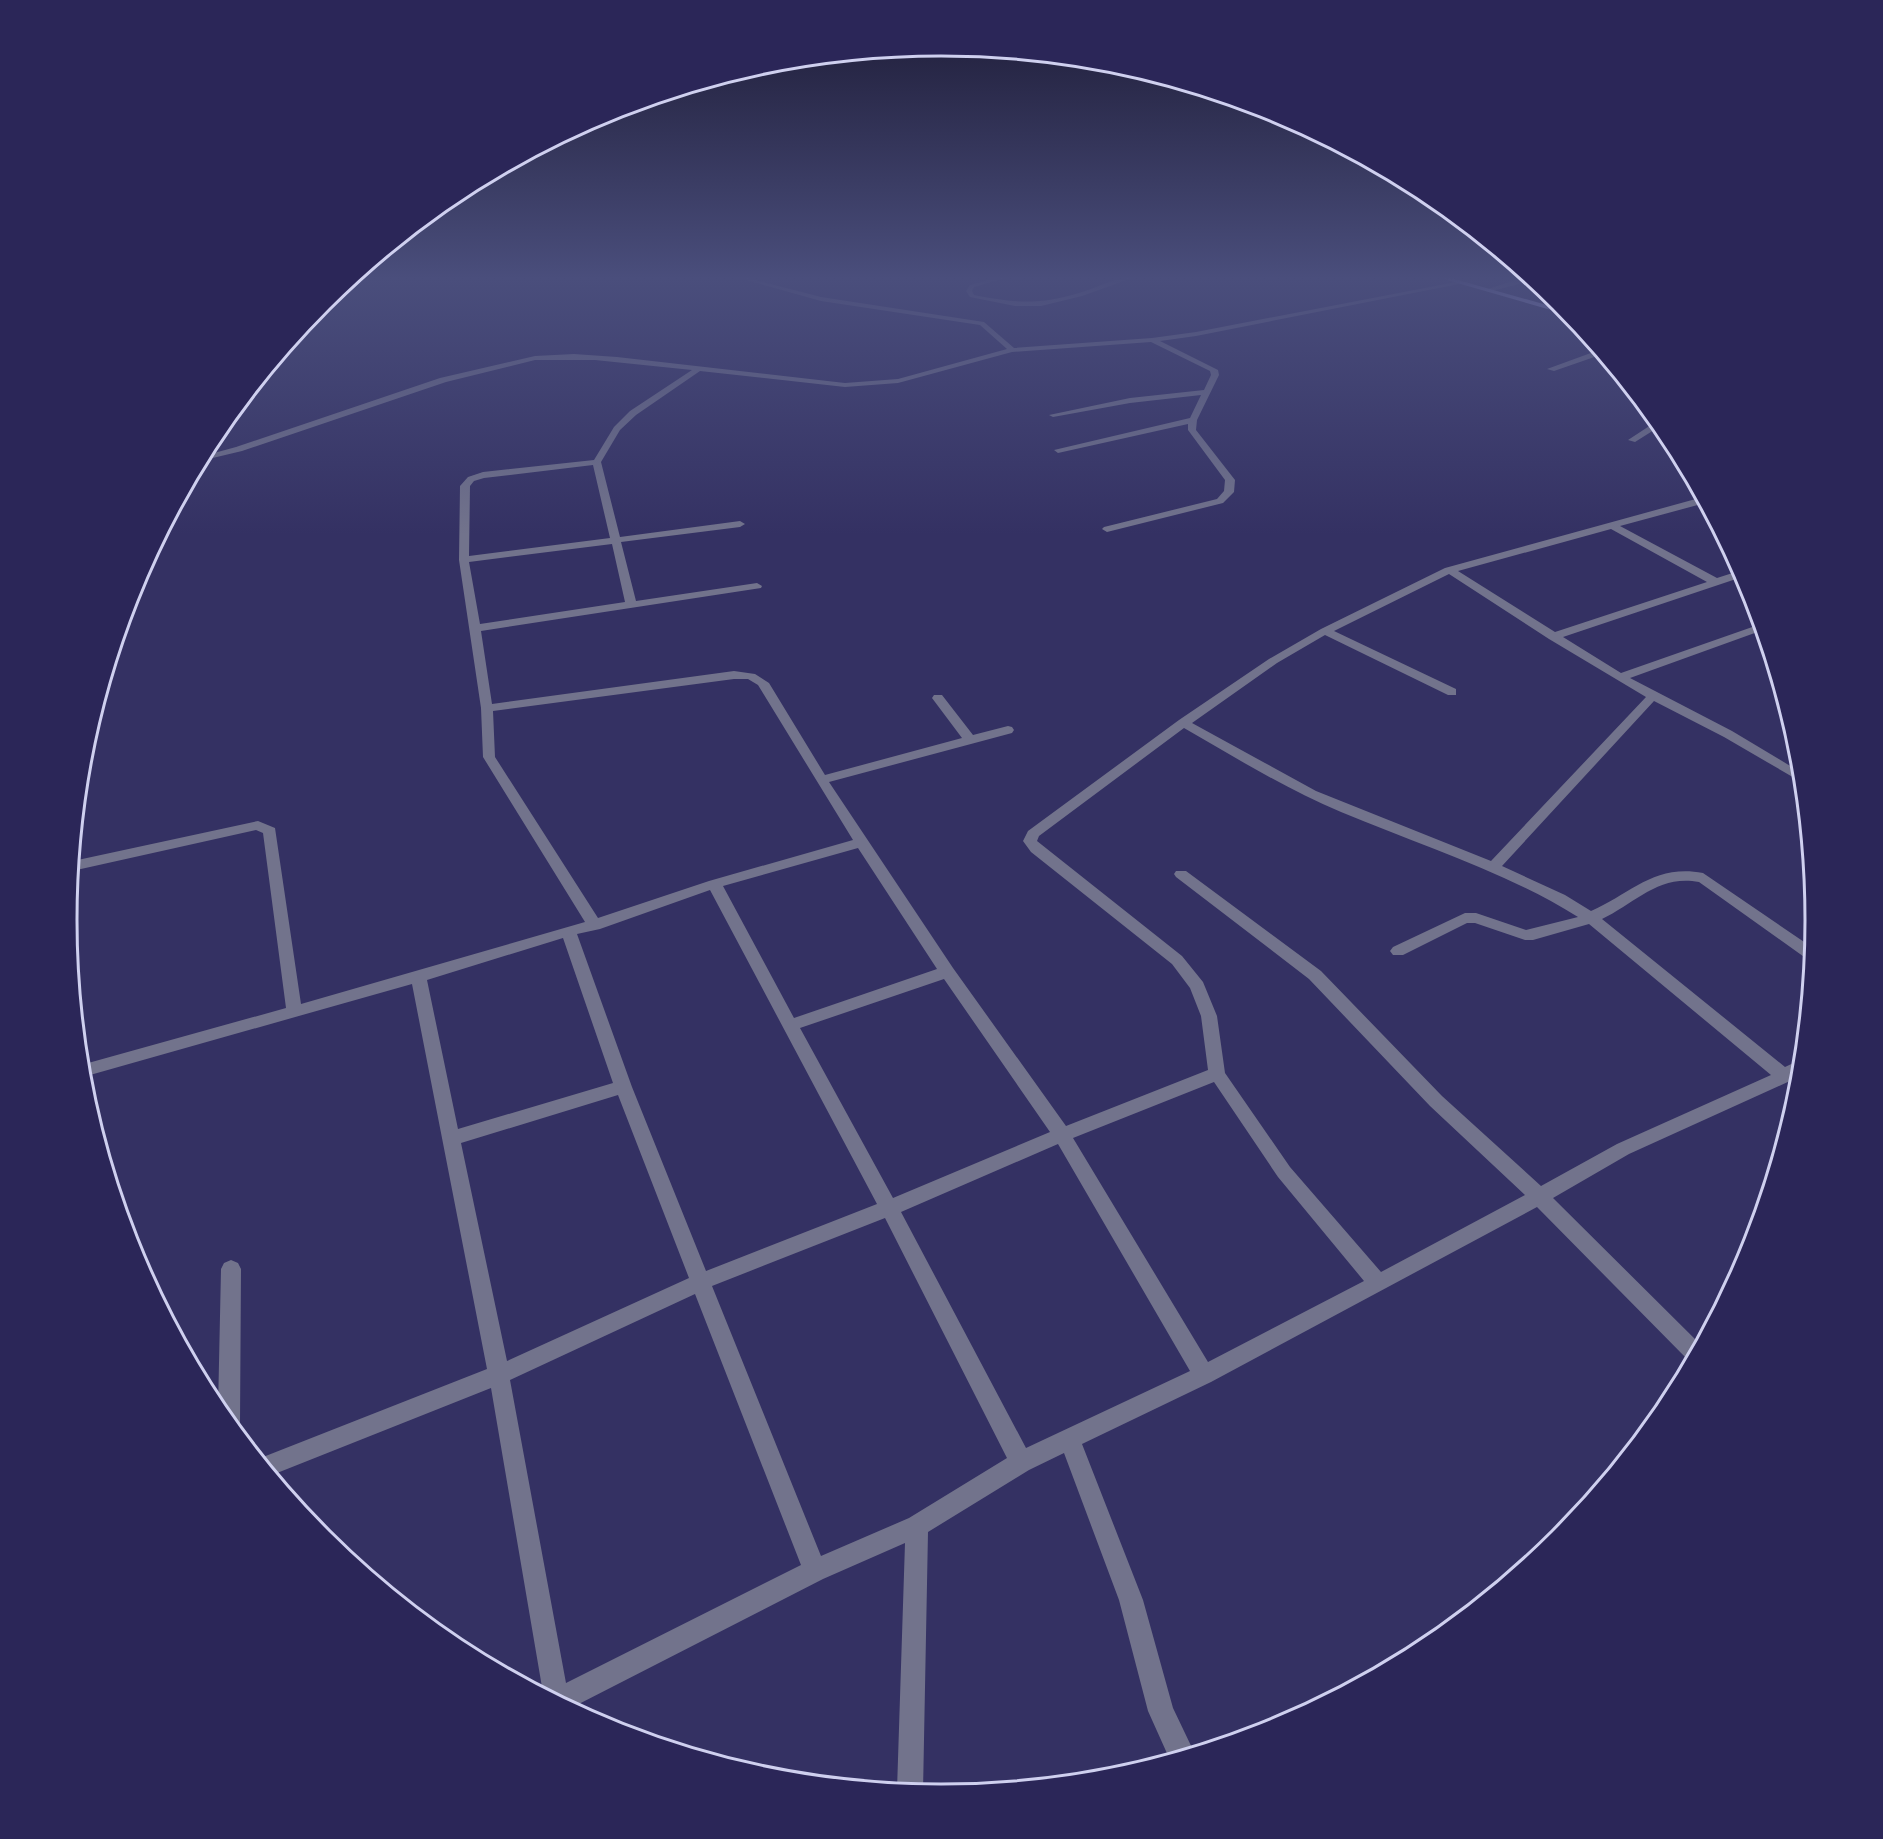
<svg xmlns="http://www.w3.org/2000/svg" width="1883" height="1839" font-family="'Space Grotesk',sans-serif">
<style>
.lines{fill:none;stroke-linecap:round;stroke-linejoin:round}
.minor{fill:#72738c;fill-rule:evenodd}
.highway{fill:#c0c1fe;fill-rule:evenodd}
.rim{fill:none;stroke:#cfd0ef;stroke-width:3}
</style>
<rect width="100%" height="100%" fill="#343163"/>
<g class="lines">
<path class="minor" d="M739,278H748L821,297L984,322L1014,348L1152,338L1196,332L1461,281L1464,283L1196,336L1160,341L1218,370L1219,375L1197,420L1196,430L1235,480L1234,492L1223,503L1107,532L1102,529L1104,527L1217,499L1224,491L1225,480L1188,430V424L1058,453L1054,450L1190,418L1201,395L1130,403L1053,417L1049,415L1130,398L1204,390L1211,375L1210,371L1151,342L1012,352L898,383L845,387L700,371L636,415L620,430L601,462L620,537L740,521L745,524L740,527L621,542L636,601L757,583L762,586L761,588L481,631L492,704L734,671L755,674L769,683L825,775L962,738L932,698L934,695H942L973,735L1008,726L1012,727L1014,730L1012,733L829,782L953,968L1066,1126L1208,1070L1201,1016L1190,988L1172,964L1031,852L1023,841L1028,831L1179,720L1269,659L1321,629L1445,568L1703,497L1705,503L1620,526L1717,578L1742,570L1745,576L1563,637L1621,673L1758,625L1761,624L1763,630L1630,678L1732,731L1802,773L1803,783L1724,737L1654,701L1502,866L1565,895L1591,911C1632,893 1654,864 1703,873L1813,948L1812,960L1807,959L1699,882C1659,874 1635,903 1602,919L1785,1067L1802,1059L1801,1074L1790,1081L1629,1154L1553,1198L1701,1345L1692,1362L1689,1361L1537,1207L1211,1382L1082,1444L1143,1600L1173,1708L1194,1752L1170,1760L1148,1711L1119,1600L1064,1453L1029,1470L928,1532L923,1792L897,1790L905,1543L823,1579L571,1708L543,1693L491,1388L272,1475L258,1459L487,1369L412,984L83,1077L81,1065L286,1008L263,833L256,830L72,871L73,861L258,821L275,828L301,1004L585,922L483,757L481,708L459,560L460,486L468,477L483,472L594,460L614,427L630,411L692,370L595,360H535L446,382L242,451L200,461L203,456L236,447L440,378L535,356L574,354L617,357L845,383L898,379L1007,349L980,325L821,301ZM593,465L610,538L469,556L470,486L474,481L484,478ZM1611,529L1707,582L1555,632L1458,571ZM612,544L625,602L480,624L469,562ZM1449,574L1549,639L1646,697L1491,861L1316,791L1192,723L1277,663L1325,635L1448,695H1456V689L1334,631ZM734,679H748L758,685L853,840L709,881L598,918L495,757L493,711ZM1184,728C1236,758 1286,789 1341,812C1422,846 1504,871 1578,917L1526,930L1476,913H1465L1393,947L1390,951L1393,955H1403L1467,923H1475L1525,940H1533L1589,924L1771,1075L1617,1144L1541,1186L1442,1096L1321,971L1186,871H1176L1174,874L1176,877L1309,979L1430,1106L1525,1195L1381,1272L1290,1167L1225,1073L1217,1016L1203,982L1182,956L1037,841L1039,836ZM858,848L937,969L794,1018L723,886ZM710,890L877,1204L706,1271L632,1087L577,934L600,929ZM563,938L613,1083L458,1129L427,980ZM944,979L1050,1132L893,1198L800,1028ZM1214,1082L1278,1177L1364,1281L1208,1362L1073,1138ZM618,1095L689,1278L507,1361L461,1143ZM1058,1144L1190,1371L1026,1448L901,1212ZM885,1218L1007,1458L909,1518L821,1556L712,1286ZM695,1294L801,1565L566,1683L510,1380Z
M996,278H1005L974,287L972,291L974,295C1014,303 1040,305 1079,293C1096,288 1115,277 1132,278L1082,296L1041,306H1015L970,297L966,291L970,285Z
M1521,278H1528L1519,284L1488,292L1485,290Z
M1599,350L1603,354L1554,371L1547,369Z
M1657,421L1662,425L1635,442L1628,440Z
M231,1260L238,1263L241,1269L240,1423L236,1431L218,1410L221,1269L224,1263Z"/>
<path class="highway" d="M1440,278H1451L1568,311L1572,316Z"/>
</g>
<linearGradient id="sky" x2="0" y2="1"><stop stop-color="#1d1b36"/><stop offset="0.52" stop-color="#4a4e7c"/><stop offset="1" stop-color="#4a4e7c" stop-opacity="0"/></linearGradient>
<rect width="1883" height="535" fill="url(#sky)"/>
<path d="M0 0H1883V1839H0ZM77 920a864 864 0 1 1 1728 0a864 864 0 1 1-1728 0Z" fill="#2b2658" fill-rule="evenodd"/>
<path class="rim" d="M77 920a864 864 0 1 1 1728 0a864 864 0 1 1-1728 0Z"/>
</svg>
